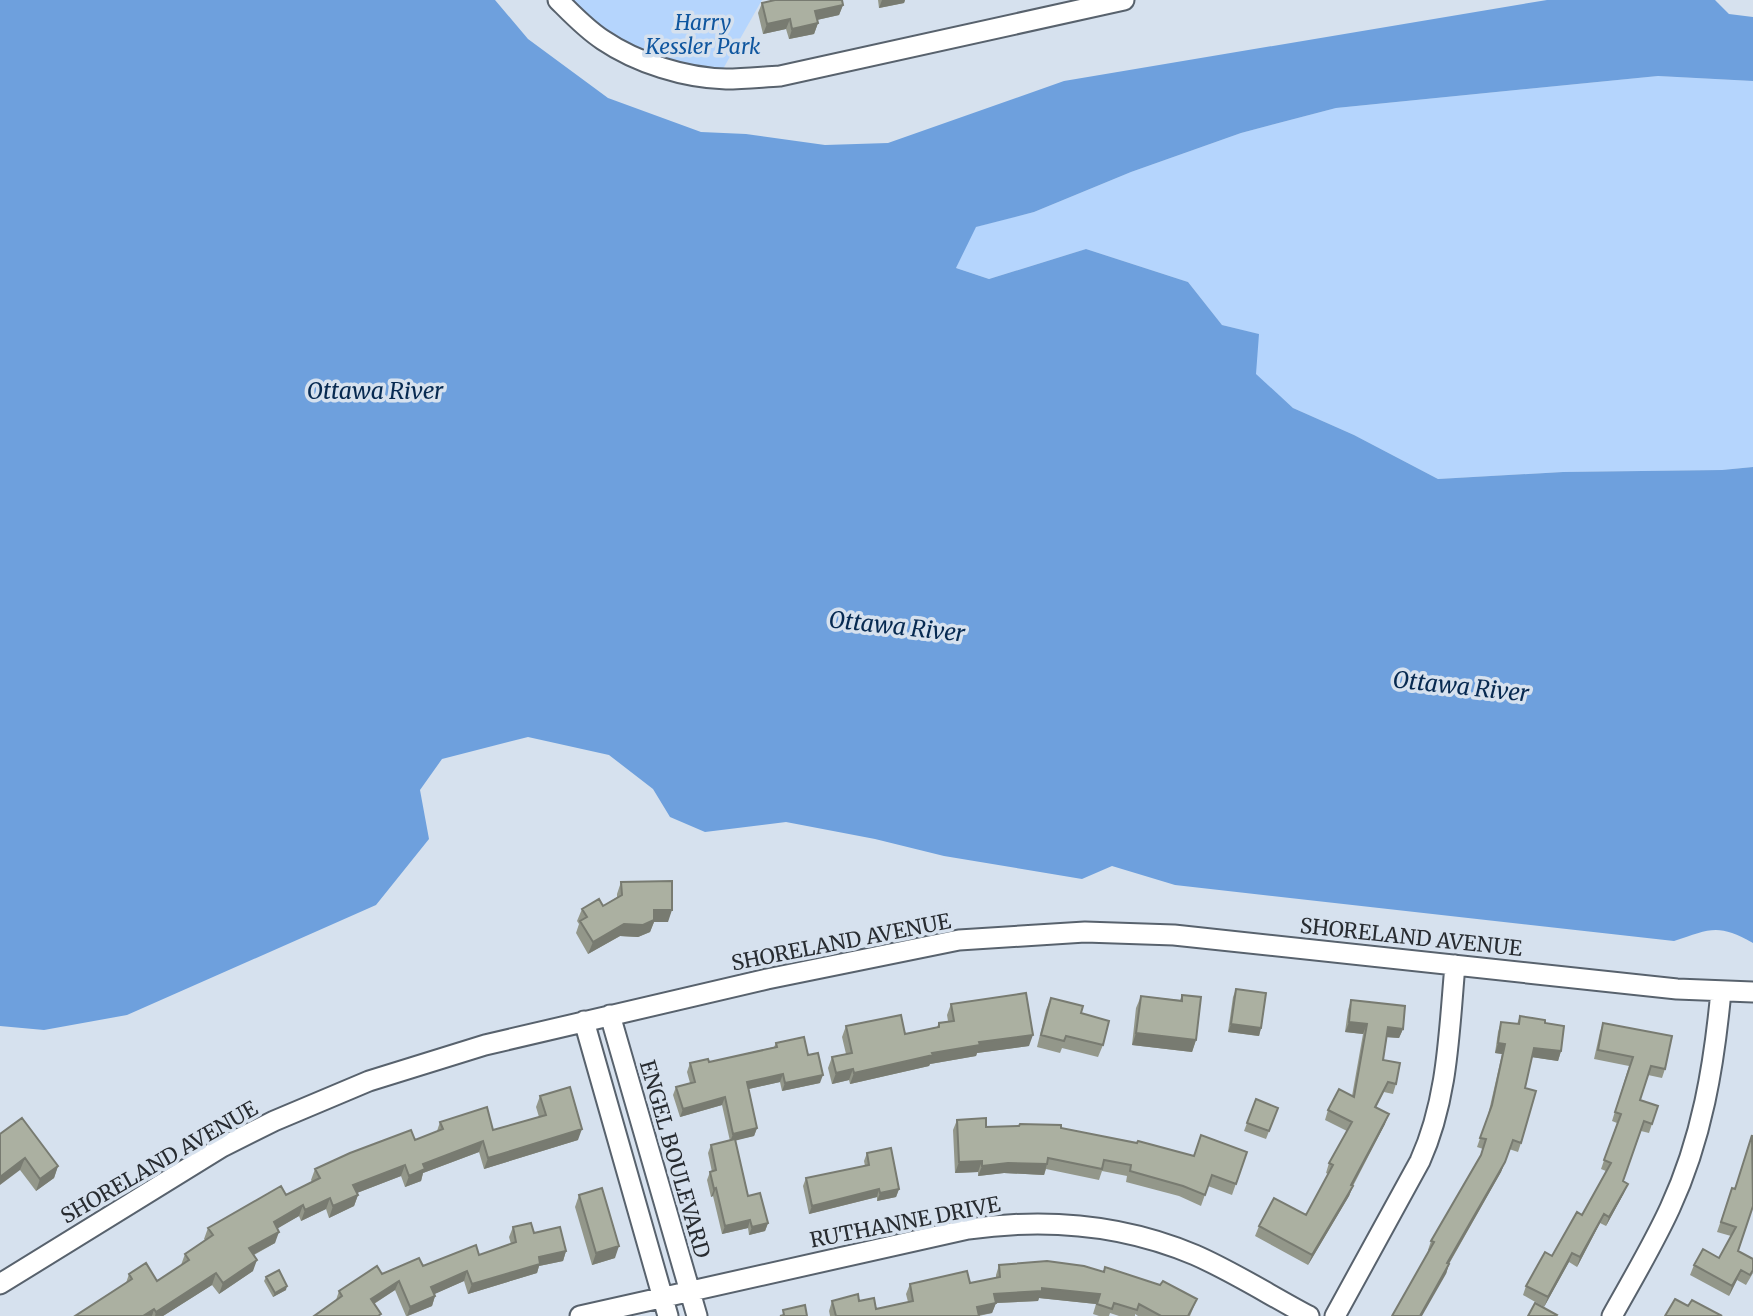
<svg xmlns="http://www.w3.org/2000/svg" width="1753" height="1316" font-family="Merriweather,serif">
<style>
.green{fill:#b5d5fd}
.water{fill:#6ea0dd}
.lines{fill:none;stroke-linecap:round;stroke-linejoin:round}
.minor-casing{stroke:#58626d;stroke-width:23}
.minor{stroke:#fff;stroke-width:19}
.wall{fill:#93978a}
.shaded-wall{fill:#787b71}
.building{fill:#abb0a1;stroke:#787b71;stroke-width:2}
.labels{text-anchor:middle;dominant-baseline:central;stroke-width:7;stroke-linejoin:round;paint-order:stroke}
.park-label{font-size:21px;font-style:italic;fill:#0f569f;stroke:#d6e1ee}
.street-label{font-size:21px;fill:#282c31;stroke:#d6e1ee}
.water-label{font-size:23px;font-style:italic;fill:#072a51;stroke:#d6e1ee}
</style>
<rect width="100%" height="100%" fill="#d6e1ee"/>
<path class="green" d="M571,0H762L723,69C665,67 612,40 571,0Z
M1658,76L1753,81V467L1722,470L1563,472L1438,479L1354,435L1293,408L1255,374L1258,334L1222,325L1188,282L1086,249L989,279L956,268L975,227L1034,212L1131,172L1241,133L1336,108Z"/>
<path class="water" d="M0,0H495L528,39L608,98L701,132L746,134L825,145L888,143L1064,81L1547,0H1715L1729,14L1753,17V81L1658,76L1336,108L1241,133L1131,172L1034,212L976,227L956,268L989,279L1086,249L1188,282L1222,325L1259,334L1256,374L1293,408L1354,435L1438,479L1563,472L1722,470L1753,467V943C1718,923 1710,929 1674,941L1175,885L1112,866L1082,879L944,856L875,839L786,822L705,832L670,817L653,789L609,755L528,737L442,759L420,790L429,839L376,905L127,1015L44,1030L0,1026Z"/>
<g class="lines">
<defs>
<path id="minor" d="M558,0C572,14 586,29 603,40C637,63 685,78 726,79C744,79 762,77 780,76L1124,0
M610,1015L697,1316
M584,1021L668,1316
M0,1284L222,1147L274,1121L369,1081L485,1045L767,979L959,940L1085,932L1174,935L1677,989L1753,992
M580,1316L968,1229C1046,1218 1122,1224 1195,1255C1234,1272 1271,1296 1309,1316
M1335,1316L1420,1161C1448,1099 1449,1032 1455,965
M1612,1316C1632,1280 1653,1245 1670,1208C1702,1139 1714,1066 1721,991"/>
</defs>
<use href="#minor" class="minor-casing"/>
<use href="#minor" class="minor"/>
</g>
<path class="wall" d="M878,0H905L904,3L879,8Z
M762,3L843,5L839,15L817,20L818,23L814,34L789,39L786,29L763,34L758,13Z
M621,882L668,922H654L650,932L638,937L620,936L588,954L576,933L579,924L577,921L582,909L603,906L617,897V894Z
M1236,989L1261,1028L1259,1036L1228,1032L1233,997Z
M1182,995L1196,1040L1192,1052L1132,1045L1136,1008L1141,996L1180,1000Z
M1051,998L1081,1013L1103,1045L1098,1057L1062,1048L1060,1053L1037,1047L1046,1010Z
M1351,1000L1403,1029L1399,1038L1387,1037L1383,1060L1396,1084L1393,1094L1384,1092L1376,1108L1385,1124L1353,1186L1349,1196L1308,1265L1255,1236L1259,1226L1306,1215L1328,1174L1326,1173L1329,1163L1347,1131L1325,1120L1328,1110L1352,1096L1363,1034L1345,1032L1348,1010Z
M951,1004L1029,1046L977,1053L976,1056L930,1064L929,1066L850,1084L849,1080L832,1084L828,1068L832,1057L846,1054L842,1037L846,1026L905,1034L937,1027L939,1023L948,1021L947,1015Z
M1520,1016L1545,1023L1561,1051L1558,1061L1532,1057L1525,1088L1521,1143L1518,1152L1509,1149L1501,1172L1449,1264L1446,1274L1428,1250L1431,1241L1480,1156L1483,1149L1477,1147L1488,1115L1502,1054L1495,1053L1498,1032L1501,1022L1517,1024Z
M1603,1023L1665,1069L1662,1078L1648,1075L1640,1100L1652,1124L1649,1133L1641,1131L1623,1181L1624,1193L1606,1226L1600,1223L1577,1267L1569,1262L1544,1307L1523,1295L1526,1286L1552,1256L1582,1215L1606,1171L1601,1169L1617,1123L1612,1121L1629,1066L1594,1059L1600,1032Z
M776,1043L808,1055L820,1083L782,1091L780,1082L749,1089L757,1128L754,1136L735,1140L748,1196L768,1223L765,1231L749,1235L748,1228L722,1234L713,1196L711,1197L707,1180L710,1172H712L708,1153L711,1145L730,1141L722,1105L680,1117L673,1095L676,1087L690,1083L687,1072L690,1063L709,1062L774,1047Z
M540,1096L578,1140L484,1169L479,1152L423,1173L421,1181L405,1187L401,1176L357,1193L358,1195L354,1206L329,1218L326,1209L301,1221L299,1216L277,1228L275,1243L254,1255L253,1271L219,1294L212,1285L163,1316H75L126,1283L129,1274L157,1281L181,1265L185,1254L205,1240L204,1239L208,1228L286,1195L312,1182L311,1180L315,1169L415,1140L437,1131L440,1122L493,1130L539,1117L536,1107Z
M1256,1099L1278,1108L1266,1139L1244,1131Z
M957,1120L986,1127L1019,1126L1020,1124L1061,1128L1194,1156L1247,1152L1232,1195L1208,1186L1201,1206L1179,1196L1126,1182L1127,1176L1102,1171L1099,1180L1046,1169L1044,1175L1004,1173L978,1176V1172L955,1173L953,1130Z
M0,1134L58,1166L54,1178L36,1191L20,1170Z
M867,1153L899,1189L896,1197L877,1201V1197L809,1214L803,1186L806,1178L865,1166L864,1161Z
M1732,1188L1738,1251L1753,1273L1746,1285L1737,1280L1729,1296L1690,1275L1694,1265L1719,1258L1731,1236L1717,1232Z
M579,1195L615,1258L592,1265L575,1207Z
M513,1227L534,1233L566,1251L563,1261L539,1266L537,1273L468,1294L464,1281L434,1294L435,1296L432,1306L408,1316H406L395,1290L374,1304L336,1300L339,1291L382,1274L479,1255L511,1244L509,1237Z
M999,1265L1197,1299L1190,1316H1138L1135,1314V1316H1119L1110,1313L1109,1316H1099L1093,1314L1096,1304L1039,1298L1038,1301L996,1303L992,1313L979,1316H830L829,1311L832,1301H859L876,1309L908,1302L906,1294L910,1284L970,1283L996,1278V1275Z
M266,1277L286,1290L273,1297L264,1281Z"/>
<path class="shaded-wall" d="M882,0H905L904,3L879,8Z
M843,5L839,15L812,21L815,11Z
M790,19L786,29L763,34L767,24Z
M818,23L814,34L789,39L792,29Z
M654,910H672L668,922H654L650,932L638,937L620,936L588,954L593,942L624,924Z
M1349,1022L1367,1024L1363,1034L1345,1032Z
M1231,1024L1261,1028L1259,1036L1228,1032Z
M1388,1027L1403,1029L1399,1038L1385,1037Z
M1136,1033L1196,1040L1192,1052L1132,1045Z
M1033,1035L1029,1046L977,1053L976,1056L930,1064L929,1066L850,1084L854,1073L932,1053L979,1042Z
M1498,1043L1505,1044L1502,1054L1495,1053Z
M1534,1048L1561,1051L1558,1061L1531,1057Z
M853,1069L849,1080L832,1084L836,1073Z
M783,1074L780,1082L744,1090L747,1082Z
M823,1075L820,1083L782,1091L785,1083Z
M725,1097L722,1105L680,1117L683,1109Z
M1389,1114L1385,1124L1349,1192L1353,1186L1349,1196L1308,1265L1312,1255L1351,1185Z
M757,1128L754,1136L730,1142L733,1134Z
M582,1129L578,1140L484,1169L488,1158Z
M483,1141L479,1152L423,1173L421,1181L405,1187L409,1176L423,1164Z
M25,1158L20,1170L0,1185V1177Z
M982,1161L978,1172L955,1173L959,1162Z
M1505,1162L1501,1172L1444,1272L1447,1263Z
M1008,1163L1047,1164L1044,1175L1004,1173L978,1176L982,1166Z
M405,1165L401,1176L349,1196L353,1185Z
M58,1166L54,1178L36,1191L40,1179Z
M1628,1184L1624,1193L1606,1226L1609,1217Z
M716,1188L713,1196L711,1197L714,1189Z
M879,1189L877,1197L809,1214L812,1206Z
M899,1189L896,1197L877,1201L880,1193Z
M358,1195L354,1206L329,1218L333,1206Z
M330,1198L326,1209L301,1221L305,1210Z
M303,1205L299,1216L270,1233L274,1222Z
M1604,1214L1600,1223L1577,1267L1580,1257Z
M750,1220L748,1228L722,1234L725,1226Z
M768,1223L765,1231L749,1235L752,1227Z
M279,1232L275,1243L245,1259L249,1248Z
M619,1246L615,1258L592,1265L596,1253Z
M566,1251L563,1261L539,1266L537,1273L468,1294L472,1284L539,1257Z
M1572,1253L1569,1262L1544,1307L1548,1297Z
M257,1260L253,1271L219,1294L223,1283Z
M1449,1264L1446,1274L1422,1316H1420Z
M1741,1270L1737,1280L1729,1296L1732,1286Z
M467,1271L464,1281L428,1297L431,1287Z
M216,1273L212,1285L163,1316H155L156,1312Z
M399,1281L395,1290L367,1308L371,1299Z
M287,1286L286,1290L273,1297L275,1293Z
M1042,1288L1100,1294L1096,1304L1039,1298L1038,1301L996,1303L992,1313L974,1316L977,1307L994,1294Z
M435,1296L432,1306L407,1316L410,1307Z
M154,1309L152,1316H143Z"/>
<path class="building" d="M775,0H842L843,5L815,11L818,23L792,29L790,19L767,24L762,3Z
M672,881V910H654V920L643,925L624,924L593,942L580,921L587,917L582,909L599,899L603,906L622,895L621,882Z
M1236,989L1266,993L1261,1028L1231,1024Z
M1026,993L1033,1035L979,1042L980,1045L932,1053L933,1055L854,1073L853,1069L836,1073L832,1057L852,1053L846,1026L901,1015L905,1034L939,1027V1023L954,1021L951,1004Z
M1182,995L1201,997L1196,1040L1136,1033L1141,996L1182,1001Z
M1051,998L1083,1006L1081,1013L1109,1021L1103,1045L1066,1036L1064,1041L1041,1035Z
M1351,1000L1405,1006L1403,1029L1388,1027L1383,1060L1400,1063L1396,1084L1388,1082L1375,1107L1389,1114L1351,1185L1353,1186L1312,1255L1259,1226L1274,1198L1306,1215L1333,1165L1329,1163L1352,1122L1328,1110L1339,1089L1354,1097L1367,1024L1349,1022Z
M1520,1016L1545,1020V1023L1564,1026L1561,1051L1534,1048L1525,1088L1536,1091L1521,1143L1513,1140L1505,1162L1447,1263L1449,1264L1420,1316H1392L1434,1242L1431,1241L1481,1155L1486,1139L1480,1138L1492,1105L1505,1044L1498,1043L1501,1022L1519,1024Z
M1603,1023L1672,1036L1665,1069L1651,1066L1640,1100L1658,1106L1652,1124L1644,1121L1623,1181L1628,1184L1609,1217L1604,1214L1580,1257L1572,1253L1548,1297L1526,1286L1545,1252L1552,1256L1577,1212L1582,1215L1611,1163L1604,1160L1621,1114L1615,1112L1633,1057L1598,1050Z
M804,1037L808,1055L818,1053L823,1075L785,1083L783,1074L747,1082L757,1128L733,1134L725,1097L683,1109L676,1087L695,1082L690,1063L708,1059L709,1062L777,1047L776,1043Z
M570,1087L582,1129L488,1158L483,1141L423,1164L425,1169L409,1176L405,1165L353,1185L358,1195L333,1206L330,1198L305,1210L303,1205L274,1222L279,1232L249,1248L257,1260L223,1283L216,1273L156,1312L154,1309L143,1316H75L132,1279L129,1274L146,1263L157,1281L189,1260L185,1254L213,1235L208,1228L281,1186L286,1195L320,1178L315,1169L350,1153L411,1130L415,1140L443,1129L440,1122L487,1107L493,1130L546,1115L540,1096Z
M1256,1099L1278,1108L1269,1131L1247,1123Z
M22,1118L58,1166L40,1179L25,1158L0,1177V1134Z
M986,1118V1127L1019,1126L1020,1124L1061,1125V1128L1137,1143L1138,1141L1194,1156L1201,1135L1247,1152L1236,1184L1212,1175L1205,1195L1183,1186L1130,1171L1131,1165L1104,1160L1102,1169L1048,1158L1047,1164L1008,1163L982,1166V1161L959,1162L957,1120Z
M1752,1135L1753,1206L1738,1251L1753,1259V1270L1750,1275L1741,1270L1732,1286L1694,1265L1703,1249L1719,1258L1736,1227L1721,1222L1732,1188L1735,1189Z
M735,1139L748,1196L760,1193L768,1223L752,1227L750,1220L725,1226L716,1188L714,1189L710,1172L716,1170L711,1145Z
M891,1148L899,1189L880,1193L879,1189L812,1206L806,1178L869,1165L867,1153Z
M602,1188L619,1246L596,1253L579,1195Z
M531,1223L534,1233L560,1227L566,1251L539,1257L540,1264L472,1284L467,1271L431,1287L435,1296L410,1307L399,1281L371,1299L381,1314L378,1316H314L342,1296L339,1291L377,1266L382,1274L419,1258L423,1266L476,1245L479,1255L516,1242L513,1227Z
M1047,1261L1084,1266L1104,1272L1105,1267L1160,1285L1163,1281L1197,1299L1188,1316H1161L1139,1304L1137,1310L1114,1303L1112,1309L1097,1304L1100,1294L1042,1288V1291L994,1294L996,1303L977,1307L979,1316H836L832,1301L858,1294L859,1301L874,1298L876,1309L913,1301L910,1284L967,1271L970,1283L1000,1277L999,1265Z
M279,1270L287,1286L275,1293L266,1277Z
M1675,1299L1688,1306L1692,1300L1722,1316H1665Z
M1535,1303L1557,1315L1556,1316H1528Z
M805,1305L807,1316H780L784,1315L783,1310Z"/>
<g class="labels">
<g class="park-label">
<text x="703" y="22">Harry<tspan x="703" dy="24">Kessler Park</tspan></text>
</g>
<g class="street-label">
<text transform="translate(1411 937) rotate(6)">SHORELAND AVENUE</text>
<text transform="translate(841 942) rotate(-11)">SHORELAND AVENUE</text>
<text transform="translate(675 1159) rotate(74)">ENGEL BOULEVARD</text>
<text transform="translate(159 1162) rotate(-30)">SHORELAND AVENUE</text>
<text transform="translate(905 1222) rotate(-11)">RUTHANNE DRIVE</text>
</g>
<g class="water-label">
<text x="375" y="390">Ottawa River</text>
<text transform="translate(897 626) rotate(6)">Ottawa River</text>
<text transform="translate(1461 686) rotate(6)">Ottawa River</text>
</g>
</g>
</svg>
